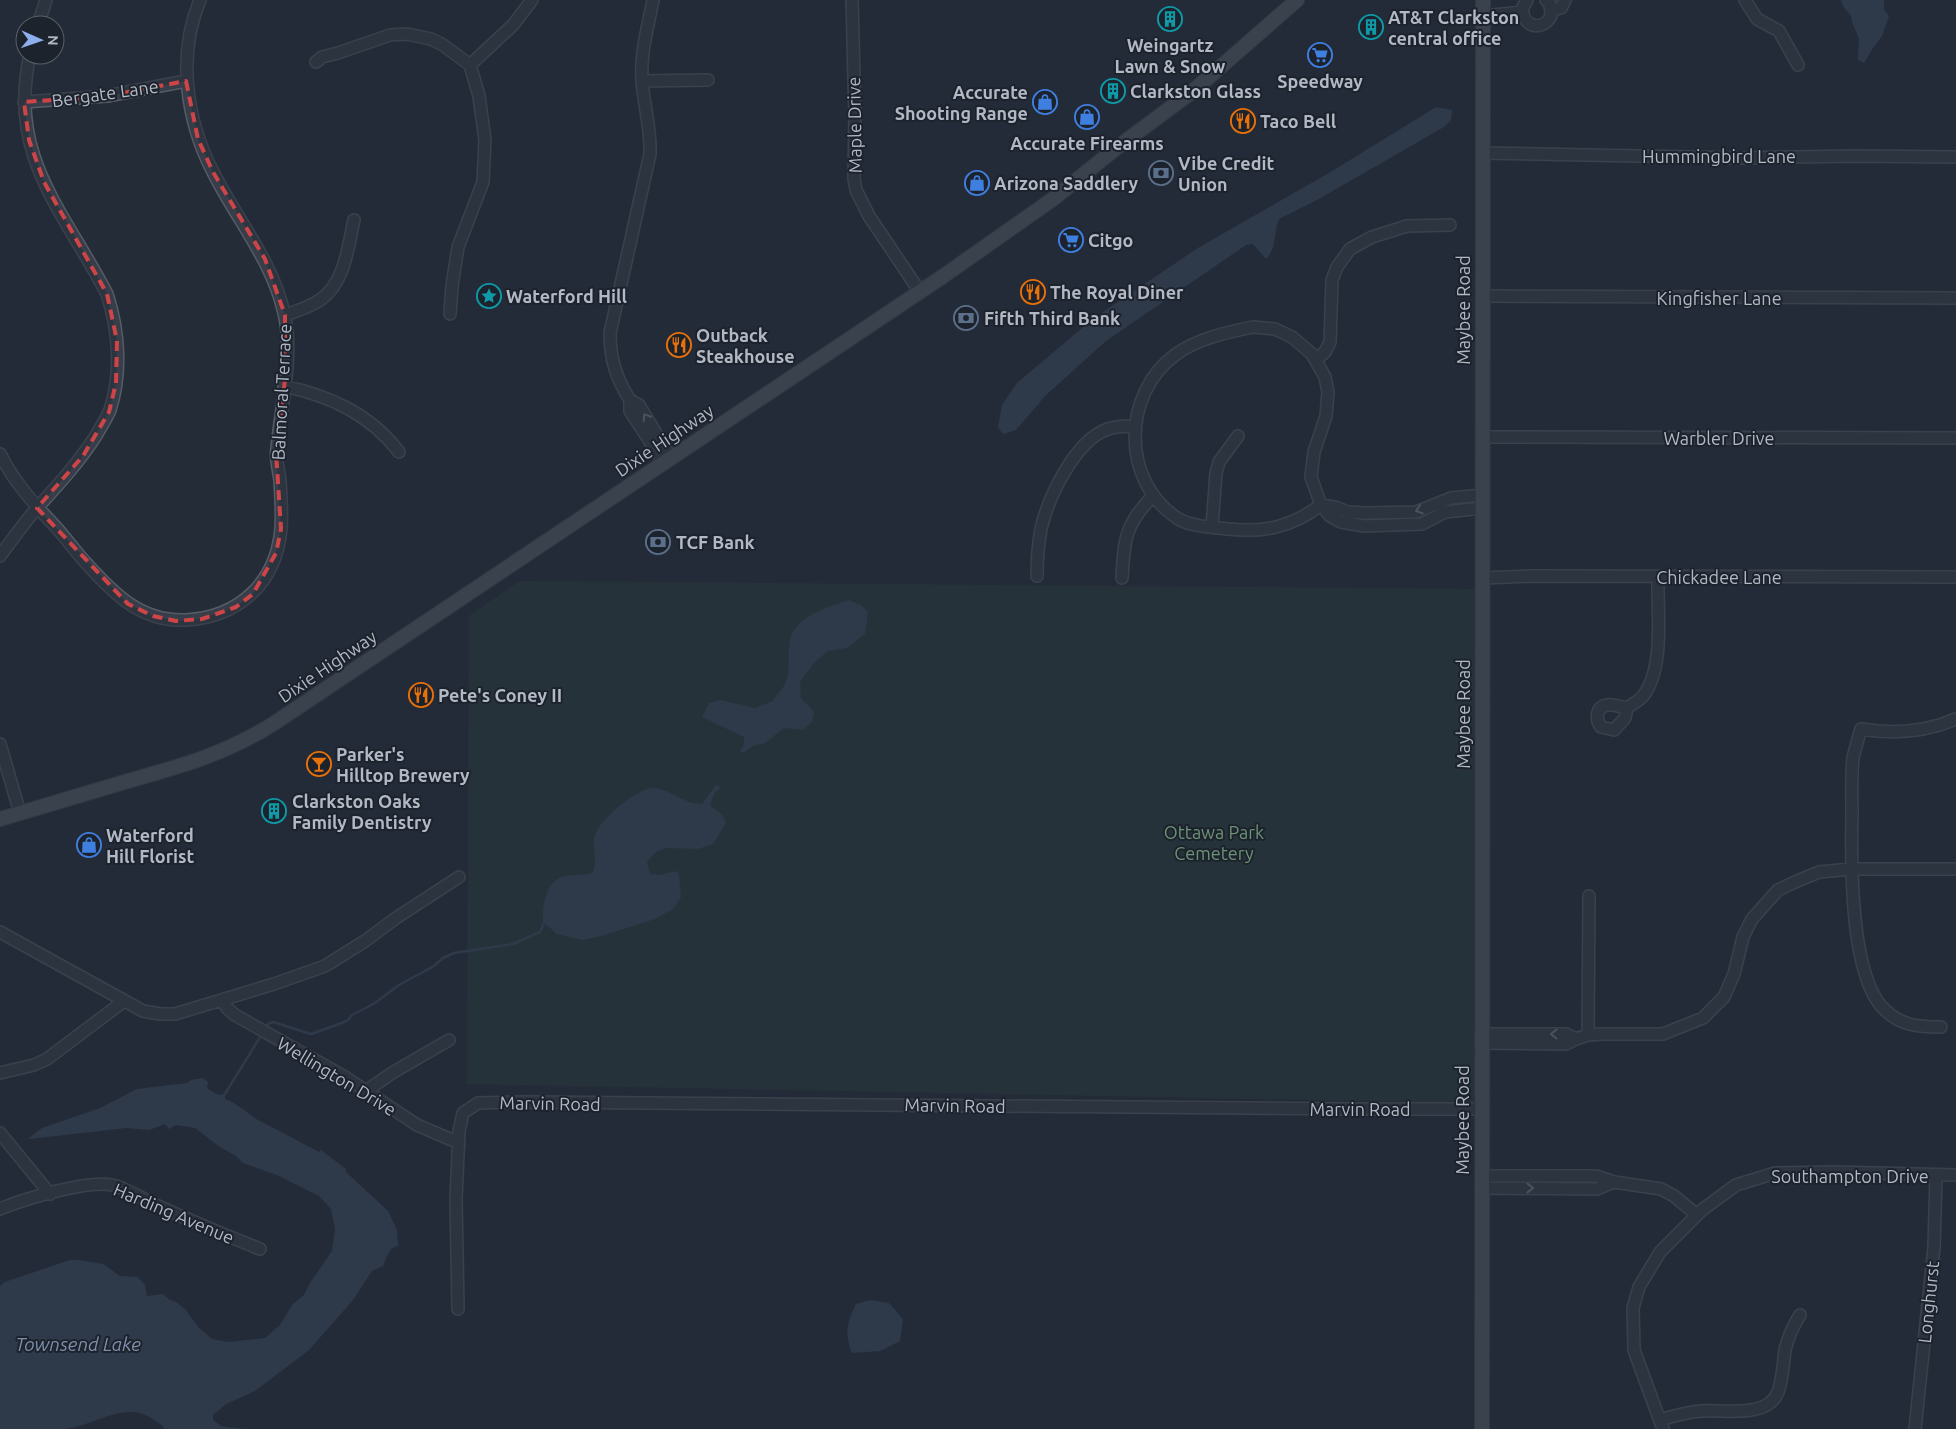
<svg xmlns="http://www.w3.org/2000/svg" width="1956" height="1429" font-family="Ubuntu,sans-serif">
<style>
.green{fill:#293a3b}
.water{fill:#3a4960}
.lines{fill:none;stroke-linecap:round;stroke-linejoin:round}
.stream{stroke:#3a4960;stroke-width:2.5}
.minor-casing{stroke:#555c66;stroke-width:14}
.major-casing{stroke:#404752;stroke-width:16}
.minor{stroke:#373e49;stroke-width:11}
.major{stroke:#555d69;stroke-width:14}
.oneway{stroke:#7b828d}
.marked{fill:none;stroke:#cf4547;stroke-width:4;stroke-dasharray:10 6;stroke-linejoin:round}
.labels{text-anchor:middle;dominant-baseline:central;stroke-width:4;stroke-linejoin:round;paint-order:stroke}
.poi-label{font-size:18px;font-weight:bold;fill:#b2b9c5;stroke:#1d232d;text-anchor:start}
.street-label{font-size:18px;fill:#b2b9c5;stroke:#1d232d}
.park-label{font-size:18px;fill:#6c9376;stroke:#1d232d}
.water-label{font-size:19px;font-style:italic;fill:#7c8eaa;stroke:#1d232d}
</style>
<rect width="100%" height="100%" fill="#242c38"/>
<path class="green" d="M520,581L1479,589L1477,1103L467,1084L469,616Z"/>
<path class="water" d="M1841,0H1884V10L1889,16L1882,36L1873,48L1864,63L1858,60L1859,39L1852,22L1851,16L1843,6Z
M1436,107L1452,110L1451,120L1444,127L1317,200L1279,219C1273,234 1277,248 1266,259L1253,244L1246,245L1106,341L1046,395L1016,430L1003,434L998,427L1002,405L1017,383L1094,318L1198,248L1334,170Z
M849,600L861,605L868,612L865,634L847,648L828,651L814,663L800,682L801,698L814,712L812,722L803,730L784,728L765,743L753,746L743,753L740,751L744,744V737L702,717L709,703L720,700L755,708L773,701C776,694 783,689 786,682C790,671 788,659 789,647C790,617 826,608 849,600Z
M719,785L720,788L714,794L710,805L722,815L726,823L713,844L698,849L665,848L656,852L647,862L650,874L659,875L676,871L679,874L681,897L673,909L655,919L601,936L583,940L557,934L543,922C542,906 546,879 565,876C574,874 583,876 592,873C599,862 591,847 595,835C600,819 638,787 654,788C666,789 677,797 687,801C691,804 697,803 702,804L715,786Z
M203,1078L208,1082L207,1088L218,1095L225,1094V1099C240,1104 249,1116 262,1122C282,1132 300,1142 319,1152L321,1150L346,1169V1172L388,1211L397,1230L398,1246C388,1247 387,1258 383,1266L372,1271L353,1300L309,1350L255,1391L226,1404L213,1415V1420L221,1426L244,1429H164C162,1424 157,1422 153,1419C124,1400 95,1426 65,1429C44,1429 21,1429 0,1429V1286L5,1282L70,1260H78L103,1264L120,1276L138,1277L145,1285L147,1296L163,1294L170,1300L176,1302L185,1309L198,1327L212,1339L228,1342L265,1338L280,1325L292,1305L304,1295L310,1283L332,1251L335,1229L331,1209L319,1196L277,1175L243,1163L236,1156L220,1147L195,1128L176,1125L169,1129L165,1124L149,1130L126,1128L29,1139L30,1137L42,1128L100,1108L137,1089L187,1083L191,1080Z
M870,1300L889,1303L903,1319L900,1341L880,1351L852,1353C844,1333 847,1323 856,1304Z"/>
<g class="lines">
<path class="stream" d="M265,1029L268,1024L273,1022L311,1034L342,1023L348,1020L352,1015L375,1003L399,985L434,966L443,958L454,953L513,944L540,932L544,923
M225,1094L262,1034"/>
<defs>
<path id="minor" d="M852,0L855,118L854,179L856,190L869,216L920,292
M1527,0L1523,7C1520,26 1542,33 1551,16L1550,4L1546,0
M1745,0L1757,19L1779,31L1798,65
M1552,10L1561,8L1565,0
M1483,16L1522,12
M38,25L46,0
M316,62L322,57L338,53L390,35L407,34L431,39L443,45L470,65L479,96L485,140L483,182L458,247L452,286L450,314
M470,65L513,25L532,0
M642,81L708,80
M24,102L107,96L186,81
M1482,153L1738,158L1855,156L1956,157
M1482,296L1956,298
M285,315C297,311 310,307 320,300C345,283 348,247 354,220
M1253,327L1275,329L1292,337L1312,354L1325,377L1328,392L1326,416L1314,452L1311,477L1321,505C1291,527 1264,533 1228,529C1211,527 1191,527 1177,518C1121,481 1122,394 1175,355C1196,339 1228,332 1253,327Z
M1316,360L1325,352L1330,342L1332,280L1337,267L1350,249L1372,237L1407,226L1450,225
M284,386C330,396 370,414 399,452
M630,400C616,378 610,359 610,333L650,154C651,127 644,107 642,81C640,53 648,27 653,0
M1482,437L1956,438
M0,454C14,482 34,504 55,526C66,538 75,551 86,563C114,594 141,622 186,620C239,617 276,583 281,529C282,514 281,496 280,481C279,470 275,459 277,448C281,406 294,355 284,313C272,260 237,220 213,172C186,120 177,55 200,0
M664,463L630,411V400L639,405L671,458
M1482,508L1445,512L1422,524L1364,526L1341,522L1330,516L1321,505L1335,507L1348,512L1365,513L1416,512L1451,498L1483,495
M1212,527L1216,473L1219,462L1238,436
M0,556C12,540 24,523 37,508C59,484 80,461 97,434C101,426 107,418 110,410C122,373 119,331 107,294C64,211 7,156 30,55
M1037,576C1037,560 1038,545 1041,529C1048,498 1075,440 1108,429C1116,426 1126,426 1135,426
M1122,578C1124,540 1125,524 1153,496
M1482,578L1533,576L1956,577
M1627,708L1625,718L1614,730L1601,727C1595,719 1596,707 1607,705C1613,704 1621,707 1627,708C1632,704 1639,701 1643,696C1665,668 1657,611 1658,577
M0,744L20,813
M0,932L143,1011L160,1014H175L274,984L325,966L365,941L396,918L459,877
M222,1000L227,1008L235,1015L345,1077L417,1125L459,1143
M1941,1027C1920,1027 1901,1026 1885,1010C1849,977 1851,859 1852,812C1852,794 1851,776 1853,758C1855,749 1858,739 1861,729C1892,734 1926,732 1956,719
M1588,1035L1589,896
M1576,1039L1588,1035L1600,1034H1663L1703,1018L1724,997L1734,974L1743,937L1752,919L1778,890L1795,882L1819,872L1851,869H1956
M1481,1043L1566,1044L1576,1039L1566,1034H1481
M0,1073L34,1065L47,1059L124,1001
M366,1091L392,1073L449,1040
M0,1133L50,1194
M1481,1176H1596L1614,1182L1597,1189L1481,1188
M1614,1182L1661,1189L1674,1196L1697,1215
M0,1209C24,1199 87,1180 112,1185C127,1188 140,1198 154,1204C189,1220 225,1235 260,1249
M458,1309L456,1199L459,1131L463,1113L478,1103L525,1102L1360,1109H1481
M1660,1420C1673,1416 1687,1412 1701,1411C1724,1409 1768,1419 1778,1392C1783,1379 1783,1364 1785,1350C1788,1337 1793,1326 1800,1315
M1663,1429L1634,1350L1633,1308L1639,1287L1660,1252L1702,1210L1736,1185L1775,1173L1833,1172L1956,1175
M1915,1429L1934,1247L1936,1175"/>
<path id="major" d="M0,819C43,806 85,794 128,781C181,766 225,754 273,724L942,277L1053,199L1115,149L1193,91L1297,0
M1482,1429L1483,0"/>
</defs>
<use href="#minor" class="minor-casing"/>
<use href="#major" class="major-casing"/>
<use href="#minor" class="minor"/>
<use href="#major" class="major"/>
</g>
<defs><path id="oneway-chevron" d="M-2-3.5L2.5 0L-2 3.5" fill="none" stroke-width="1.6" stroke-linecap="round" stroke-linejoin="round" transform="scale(1.25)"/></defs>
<g class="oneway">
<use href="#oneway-chevron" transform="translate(646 417) rotate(-122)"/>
<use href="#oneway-chevron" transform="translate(1419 510) rotate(162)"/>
<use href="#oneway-chevron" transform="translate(1554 1034) rotate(-179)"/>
<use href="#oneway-chevron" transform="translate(1530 1188)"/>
</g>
<path d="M0 0H1956V1429H0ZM186,81L198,139L213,172L265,259L285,315V380L276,452L281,529L276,553L253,594L236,607L202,619L176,621L153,616L128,604L37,508L83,456L109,412L116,383L117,341L107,294L44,182L29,140L24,102L107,96Z" fill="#242c38" fill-opacity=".55" fill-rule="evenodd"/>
<path class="marked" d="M186,81L198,139L213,172L265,259L285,315V380L276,452L281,529L276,553L253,594L236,607L202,619L176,621L153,616L128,604L37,508L83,456L109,412L116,383L117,341L107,294L44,182L29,140L24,102L107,96Z"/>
<defs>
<symbol id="building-ring" viewBox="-11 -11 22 22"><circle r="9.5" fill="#1d232d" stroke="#0f9aa8" stroke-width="1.5"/><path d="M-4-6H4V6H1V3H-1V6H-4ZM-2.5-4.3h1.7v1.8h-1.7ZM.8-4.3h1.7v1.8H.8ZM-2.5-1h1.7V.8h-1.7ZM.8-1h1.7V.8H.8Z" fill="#0f9aa8"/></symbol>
<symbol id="supermarket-ring" viewBox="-11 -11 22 22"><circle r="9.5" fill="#1d232d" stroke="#3f7fe0" stroke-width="1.5"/><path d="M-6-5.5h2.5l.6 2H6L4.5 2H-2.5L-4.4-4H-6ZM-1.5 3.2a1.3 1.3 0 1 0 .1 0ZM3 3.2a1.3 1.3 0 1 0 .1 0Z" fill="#3f7fe0"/></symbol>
<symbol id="shop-ring" viewBox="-11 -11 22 22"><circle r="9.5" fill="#1d232d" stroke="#3f7fe0" stroke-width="1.5"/><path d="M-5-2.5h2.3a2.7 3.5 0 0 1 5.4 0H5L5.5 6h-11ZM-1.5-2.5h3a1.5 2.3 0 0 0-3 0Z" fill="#3f7fe0"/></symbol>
<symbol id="restaurant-ring" viewBox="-11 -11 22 22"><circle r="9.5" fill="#1d232d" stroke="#e8710a" stroke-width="1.5"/><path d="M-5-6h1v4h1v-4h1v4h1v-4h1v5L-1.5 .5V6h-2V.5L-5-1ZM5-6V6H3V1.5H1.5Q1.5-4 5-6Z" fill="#e8710a"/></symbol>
<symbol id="bank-ring" viewBox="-11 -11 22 22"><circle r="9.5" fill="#1d232d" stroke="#5c6f8a" stroke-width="1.5"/><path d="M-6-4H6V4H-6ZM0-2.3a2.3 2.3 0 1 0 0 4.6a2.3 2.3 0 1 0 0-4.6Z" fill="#5c6f8a"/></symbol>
<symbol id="sight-ring" viewBox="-11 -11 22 22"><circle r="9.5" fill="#1d232d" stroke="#0f9aa8" stroke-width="1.5"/><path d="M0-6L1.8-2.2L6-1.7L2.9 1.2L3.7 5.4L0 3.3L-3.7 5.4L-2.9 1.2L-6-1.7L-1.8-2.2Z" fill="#0f9aa8"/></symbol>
<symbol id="bar-ring" viewBox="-11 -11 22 22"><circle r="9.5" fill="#1d232d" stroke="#e8710a" stroke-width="1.5"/><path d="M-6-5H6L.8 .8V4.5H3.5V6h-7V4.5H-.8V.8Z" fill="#e8710a"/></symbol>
</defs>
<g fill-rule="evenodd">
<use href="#building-ring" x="1156" y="5" width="28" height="28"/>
<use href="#building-ring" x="1357" y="13" width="28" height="28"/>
<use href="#supermarket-ring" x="1306" y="41" width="28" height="28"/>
<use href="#building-ring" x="1099" y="77" width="28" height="28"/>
<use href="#shop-ring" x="1031" y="88" width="28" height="28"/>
<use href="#shop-ring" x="1073" y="103" width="28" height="28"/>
<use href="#restaurant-ring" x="1229" y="107" width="28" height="28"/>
<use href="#bank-ring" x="1147" y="159" width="28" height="28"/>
<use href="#shop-ring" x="963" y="169" width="28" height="28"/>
<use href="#supermarket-ring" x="1057" y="226" width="28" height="28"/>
<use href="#restaurant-ring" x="1019" y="278" width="28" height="28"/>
<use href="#sight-ring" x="475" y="282" width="28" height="28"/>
<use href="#bank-ring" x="952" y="304" width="28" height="28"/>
<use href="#restaurant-ring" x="665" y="331" width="28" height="28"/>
<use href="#bank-ring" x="644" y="528" width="28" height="28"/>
<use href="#restaurant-ring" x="407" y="681" width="28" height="28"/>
<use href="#bar-ring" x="305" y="750" width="28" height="28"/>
<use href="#building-ring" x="260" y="797" width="28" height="28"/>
<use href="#shop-ring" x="75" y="831" width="28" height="28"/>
</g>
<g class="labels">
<g class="poi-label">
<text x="1388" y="17">AT&amp;T Clarkston<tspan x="1388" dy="21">central office</tspan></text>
<text x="1170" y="45" text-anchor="middle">Weingartz<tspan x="1170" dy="21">Lawn &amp; Snow</tspan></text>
<text x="1320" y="81" text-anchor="middle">Speedway</text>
<text x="1130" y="91">Clarkston Glass</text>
<text x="1028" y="92" text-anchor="end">Accurate<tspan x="1028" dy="21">Shooting Range</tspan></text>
<text x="1260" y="121">Taco Bell</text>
<text x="1087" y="143" text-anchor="middle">Accurate Firearms</text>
<text x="1178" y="163">Vibe Credit<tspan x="1178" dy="21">Union</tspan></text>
<text x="994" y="183">Arizona Saddlery</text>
<text x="1088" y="240">Citgo</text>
<text x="1050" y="292">The Royal Diner</text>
<text x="506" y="296">Waterford Hill</text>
<text x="984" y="318">Fifth Third Bank</text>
<text x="696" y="335">Outback<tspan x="696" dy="21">Steakhouse</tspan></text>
<text x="676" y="542">TCF Bank</text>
<text x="438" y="695">Pete's Coney II</text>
<text x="336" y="754">Parker's<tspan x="336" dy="21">Hilltop Brewery</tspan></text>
<text x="292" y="801">Clarkston Oaks<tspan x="292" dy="21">Family Dentistry</tspan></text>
<text x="106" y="835">Waterford<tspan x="106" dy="21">Hill Florist</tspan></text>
</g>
<g class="street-label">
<text transform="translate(105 93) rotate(-8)">Bergate Lane</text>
<text transform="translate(854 125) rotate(-91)">Maple Drive</text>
<text x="1719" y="156">Hummingbird Lane</text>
<text x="1719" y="298">Kingfisher Lane</text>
<text transform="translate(1463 310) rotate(-90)">Maybee Road</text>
<text transform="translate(281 392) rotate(-87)">Balmoral Terrace</text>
<text x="1719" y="438">Warbler Drive</text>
<text transform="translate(664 440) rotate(-34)">Dixie Highway</text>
<text x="1719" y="577">Chickadee Lane</text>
<text transform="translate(327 666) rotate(-34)">Dixie Highway</text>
<text transform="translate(1463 714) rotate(-90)">Maybee Road</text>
<text transform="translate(337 1076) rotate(31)">Wellington Drive</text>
<text transform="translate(550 1103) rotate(1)">Marvin Road</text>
<text transform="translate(955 1105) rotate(1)">Marvin Road</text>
<text x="1360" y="1109">Marvin Road</text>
<text transform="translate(1462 1120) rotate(-90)">Maybee Road</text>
<text x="1850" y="1176">Southampton Drive</text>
<text transform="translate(174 1213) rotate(23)">Harding Avenue</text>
<text transform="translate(1928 1302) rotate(-84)">Longhurst</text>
</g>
<g class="park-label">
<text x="1214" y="832">Ottawa Park<tspan x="1214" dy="21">Cemetery</tspan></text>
</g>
<g class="water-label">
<text x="78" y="1344">Townsend Lake</text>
</g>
</g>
<g transform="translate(40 40) rotate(92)"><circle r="24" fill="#1d232d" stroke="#595f6a"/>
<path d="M0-4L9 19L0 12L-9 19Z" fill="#8eafee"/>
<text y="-8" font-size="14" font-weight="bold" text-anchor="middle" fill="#b2b9c5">N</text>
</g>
</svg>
